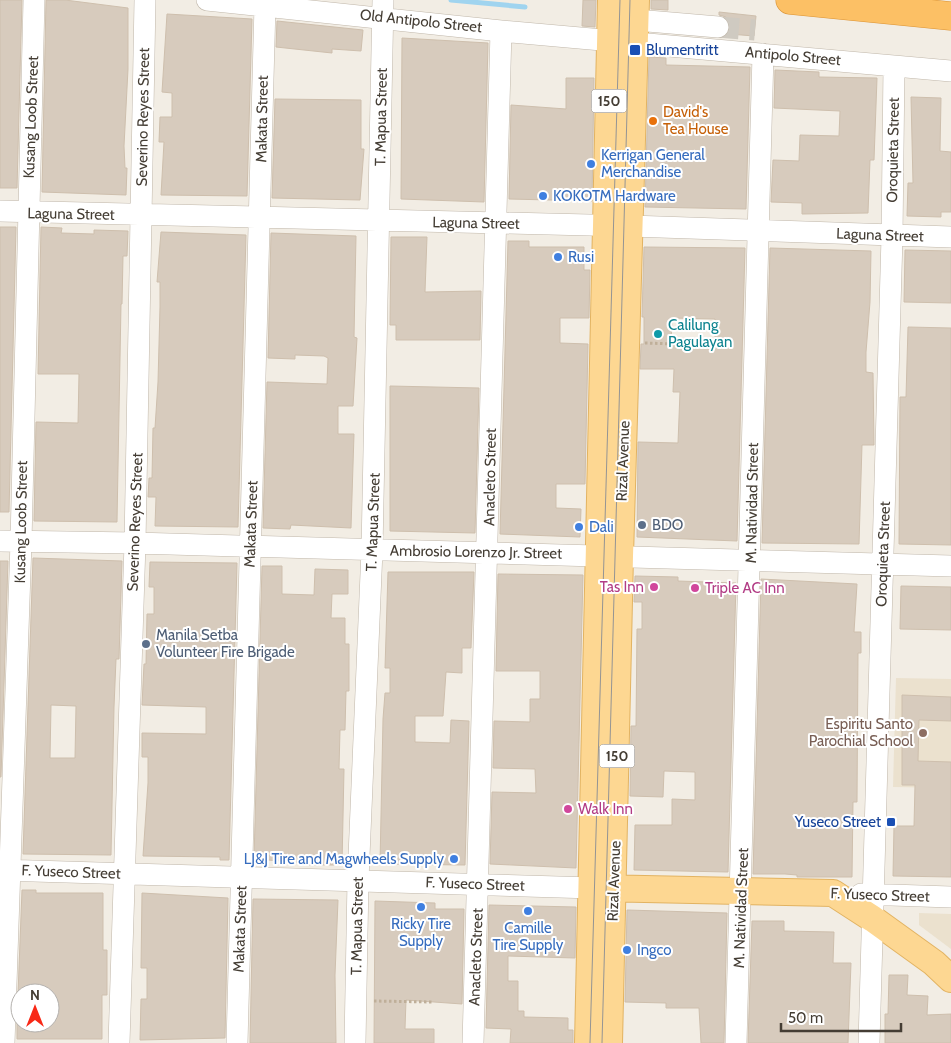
<svg xmlns="http://www.w3.org/2000/svg" width="951" height="1043" font-family="Cabin,sans-serif">
<style>
.education{fill:#ebe1ce}
.lines{fill:none;stroke-linecap:round;stroke-linejoin:round}
.stream{stroke:#a0d4ef;stroke-width:5}
.building{fill:#d7cbbd;stroke:#cebfad;fill-rule:evenodd}
.minor-tunnel{stroke:#cfcac1;stroke-width:21;stroke-dasharray:21 11;stroke-linecap:butt}
.minor-casing{stroke:#c0b7aa;stroke-width:22}
.major-casing{stroke:#e2b362;stroke-width:28}
.highway-casing{stroke:#db9335;stroke-width:29}
.path{stroke:#bfaf99;stroke-width:3;stroke-dasharray:2.5 2.5;stroke-linecap:butt}
.minor{stroke:#fff;stroke-width:21}
.major{stroke:#fdd792;stroke-width:26}
.highway{stroke:#fcc065;stroke-width:28}
.tram{stroke:#949494;stroke-width:1}
.transit-dot{fill:#1a4fb4;stroke:#fff;stroke-width:2}
.food-dot{fill:#e8710a;stroke:#fff;stroke-width:2}
.shop-dot{fill:#3f7fe0;stroke:#fff;stroke-width:2}
.culture-dot{fill:#0f9aa8;stroke:#fff;stroke-width:2}
.service-dot{fill:#5c6f8a;stroke:#fff;stroke-width:2}
.hotel-dot{fill:#d1479c;stroke:#fff;stroke-width:2}
.education-dot{fill:#8d6e63;stroke:#fff;stroke-width:2}
.labels{text-anchor:middle;dominant-baseline:central;stroke-width:4;stroke-linejoin:round;paint-order:stroke}
.shield{fill:#fff;stroke:#7c7771;stroke-width:1}
.shield-label{font-size:14px;font-weight:bold;fill:#443d34}
.street-label{font-size:15px;fill:#443d34;stroke:#fff}
.transit-label{font-size:15px;fill:#164399;stroke:#fff;text-anchor:start}
.food-label{font-size:15px;fill:#c56008;stroke:#fff;text-anchor:start}
.shop-label{font-size:15px;fill:#366cbe;stroke:#fff;text-anchor:start}
.culture-label{font-size:15px;fill:#0d838f;stroke:#fff;text-anchor:start}
.service-label{font-size:15px;fill:#4e5e75;stroke:#fff;text-anchor:start}
.hotel-label{font-size:15px;fill:#b23c85;stroke:#fff;text-anchor:start}
.education-label{font-size:15px;fill:#785e54;stroke:#fff;text-anchor:end}
</style>
<rect width="100%" height="100%" fill="#f2ede4"/>
<path class="education" d="M896,678L951,679V788L893,787Z
M919,913L951,914V949L919,925Z"/>
<g class="lines">
<path class="stream" d="M451,0L525,7"/>
</g>
<path class="building" d="M0,0H22L17,188H0Z
M46,0H65L128,8V69L124,146L125,168H127L126,195L42,192Z
M583,0H596L595,27L582,26Z
M651,0H668V10L651,9Z
M719,12L756,16L754,36L729,34V22L726,17L719,15Z
M167,14L252,19L247,196L161,195L164,142H159L160,117H172V93L162,92Z
M277,21L363,30L361,51L332,49V53L276,47Z
M402,38L488,43L484,202L401,199Z
M649,57L666,58V65L750,67L746,209L645,207Z
M775,70L819,72V77L877,78L874,160H870L868,213L802,214V203L771,202L773,160L799,161L800,135L839,136L840,111L774,108Z
M566,78H594L592,201L509,199L511,105L566,109Z
M911,97L941,98L940,151L951,152V212H941V217L907,216L908,183H913Z
M275,99L361,100V149H364L360,200L272,198Z
M0,227H16L9,512H0Z
M41,227L62,228L61,233L94,234V230L128,231L127,256H123L122,304H121L117,522L34,521L36,422L78,423L79,374H38Z
M161,232L246,235L238,527L155,526L156,497H148L149,478H152L153,428H155L158,382L160,307V282H157Z
M271,233L356,236L354,337L357,338L353,406H338V434H354L351,528L291,525L290,529L263,528L267,382L327,384L328,358L324,356L295,355V359L268,358Z
M391,237H427L425,292L481,291L480,340H396V325H390Z
M508,241H529V247H584V270H590L589,318H560V343L588,344L585,484H556V508L581,509L580,537L500,534Z
M644,247L745,248L737,541L637,537L638,442L678,443L680,392H673L674,369H640L641,344H644V317H642ZM672,318L715,319V348L671,345Z
M770,248L871,251L870,302L866,352V372L873,373L874,445H862L859,544L762,543Z
M905,250L951,251V303L904,302Z
M908,327L951,328V545L899,544L900,397H906Z
M390,386L479,388L475,533L390,531Z
M33,558L122,561L119,659H116L114,707L111,855L23,854ZM51,705L76,706L75,758H50Z
M0,561H8L1,777H0Z
M150,562L237,563L229,860H220V857L143,856L148,783V757H142V733L206,734V707L142,705L144,664H146L147,614H154V587H149Z
M262,566H282V594L314,595L315,569L348,570V594H332L331,618H345V644H349V691H346L345,730H340L339,769H344L342,865H309V863L254,859Z
M388,572H474L471,648H462V673L446,672L443,716H415V742L450,743L451,720L469,721L465,865L380,864L383,719L385,693H390V668H385Z
M498,574L583,575L576,868L490,864L492,792L536,793L535,769L493,768L494,721L530,722V699H540V671H496Z
M635,576L678,577V581L736,583L728,872L634,870L635,825H672V799L695,800V772L664,771L663,797L630,796L631,726H636L637,629H642V602H634Z
M761,579L857,584L854,632H861V653H858L857,802H853L852,877H797V875L785,874H753Z
M901,586L951,587V630L900,629Z
M902,695L951,697V721L919,720L918,761L951,762V877L893,876L894,826H914L915,785H902Z
M22,890H36V893H103V950H107V995H102V1039H17V1023H50V993L18,994Z
M142,893L228,898L225,1038L140,1040L141,999H147V968H141Z
M253,899L338,900L335,975L336,1043H250Z
M375,901L435,903V909H464L462,1004L406,1000L405,1029H434V1043H374Z
M489,905L576,907L575,958L508,956V981H518V1011H524V1017L568,1018V1030H573V1043H510L511,1029L486,1028Z
M627,910L727,913L724,1043H701L699,1008H666V1003L625,1002Z
M752,921H784V931L834,932L833,963H851L848,1043H748Z
M889,975H908L907,995L928,996L927,1015L951,1014V1043H885V1014H888Z"/>
<g class="lines">
<path class="minor-tunnel" d="M718,27L755,30"/>
<defs>
<path id="minor" d="M207,0L501,31L951,71
M636,20L718,27
M0,211L630,226L951,237
M0,541L135,543L951,566
M0,870L593,888
M861,894L951,897
M4,1043L21,542L34,0
M119,1043L135,543L145,0
M237,1043L265,5
M355,1043L358,880L372,550L383,0
M473,1043L501,31
M736,1043L763,54
M869,1043L892,237L894,66"/>
<path id="major" d="M597,888L833,893L873,919L934,963L951,979
M588,1043L611,0
M609,1043L620,556L636,0"/>
<path id="highway" d="M790,0L951,16"/>
</defs>
<use href="#minor" class="minor-casing"/>
<use href="#major" class="major-casing"/>
<use href="#highway" class="highway-casing"/>
<path class="path" d="M645,343L707,345
M374,1001L432,1002"/>
<use href="#minor" class="minor"/>
<use href="#major" class="major"/>
<use href="#highway" class="highway"/>
<path class="tram" d="M590,1043L620,0
M602,1043L630,0"/>
</g>
<g class="transit-dot">
<rect x="629" y="44" width="12" height="12" rx="2.5"/>
<rect x="886" y="817" width="10" height="10" rx="2.5"/>
</g>
<circle class="food-dot" cx="653" cy="121" r="5"/>
<g class="shop-dot">
<circle cx="591" cy="164" r="5"/>
<circle cx="543" cy="196" r="5"/>
<circle cx="558" cy="257" r="5"/>
<circle cx="579" cy="527" r="5"/>
<circle cx="454" cy="859" r="5"/>
<circle cx="421" cy="907" r="5"/>
<circle cx="528" cy="911" r="5"/>
<circle cx="627" cy="950" r="5"/>
</g>
<circle class="culture-dot" cx="658" cy="334" r="5"/>
<g class="service-dot">
<circle cx="642" cy="525" r="5"/>
<circle cx="146" cy="644" r="5"/>
</g>
<g class="hotel-dot">
<circle cx="654" cy="587" r="5"/>
<circle cx="695" cy="588" r="5"/>
<circle cx="568" cy="809" r="5"/>
</g>
<circle class="education-dot" cx="923" cy="733" r="5"/>
<g class="labels">
<g class="shield">
<rect x="591.5" y="89.5" width="35" height="23" rx="4"/>
<rect x="599.5" y="744.5" width="35" height="23" rx="4"/>
</g>
<g class="shield-label">
<text x="609" y="101">150</text>
<text x="617" y="756">150</text>
</g>
<g class="street-label">
<text transform="translate(421 21) rotate(6)">Old Antipolo Street</text>
<text transform="translate(793 56) rotate(5)">Antipolo Street</text>
<text transform="translate(31 117) rotate(-88)">Kusang Loob Street</text>
<text transform="translate(143 117) rotate(-89)">Severino Reyes Street</text>
<text transform="translate(381 117) rotate(-89)">T. Mapua Street</text>
<text transform="translate(262 119) rotate(-89)">Makata Street</text>
<text transform="translate(893 150) rotate(-89)">Oroquieta Street</text>
<text transform="translate(71 214) rotate(1)">Laguna Street</text>
<text transform="translate(476 223) rotate(1)">Laguna Street</text>
<text transform="translate(880 235) rotate(2)">Laguna Street</text>
<text transform="translate(623 461) rotate(-88)">Rizal Avenue</text>
<text transform="translate(490 477) rotate(-89)">Anacleto Street</text>
<text transform="translate(752 503) rotate(-89)">M. Natividad Street</text>
<text transform="translate(21 522) rotate(-89)">Kusang Loob Street</text>
<text transform="translate(135 522) rotate(-88)">Severino Reyes Street</text>
<text transform="translate(373 522) rotate(-88)">T. Mapua Street</text>
<text transform="translate(251 524) rotate(-88)">Makata Street</text>
<text transform="translate(476 552) rotate(1)">Ambrosio Lorenzo Jr. Street</text>
<text transform="translate(883 554) rotate(-88)">Oroquieta Street</text>
<text transform="translate(71 872) rotate(2)">F. Yuseco Street</text>
<text transform="translate(614 881) rotate(-88)">Rizal Avenue</text>
<text transform="translate(475 884) rotate(2)">F. Yuseco Street</text>
<text transform="translate(880 895) rotate(2)">F. Yuseco Street</text>
<text transform="translate(741 908) rotate(-88)">M. Natividad Street</text>
<text transform="translate(357 926) rotate(-89)">T. Mapua Street</text>
<text transform="translate(240 929) rotate(-88)">Makata Street</text>
<text transform="translate(476 957) rotate(-88)">Anacleto Street</text>
</g>
<g class="transit-label">
<text x="646" y="50">Blumentritt</text>
<text x="881" y="822" text-anchor="end">Yuseco Street</text>
</g>
<g class="food-label">
<text x="663" y="112">David's<tspan x="663" dy="17">Tea House</tspan></text>
</g>
<g class="shop-label">
<text x="601" y="155">Kerrigan General<tspan x="601" dy="17">Merchandise</tspan></text>
<text x="553" y="196">KOKOTM Hardware</text>
<text x="568" y="257">Rusi</text>
<text x="589" y="527">Dali</text>
<text x="444" y="859" text-anchor="end">LJ&amp;J Tire and Magwheels Supply</text>
<text x="421" y="924" text-anchor="middle">Ricky Tire<tspan x="421" dy="17">Supply</tspan></text>
<text x="528" y="928" text-anchor="middle">Camille<tspan x="528" dy="17">Tire Supply</tspan></text>
<text x="637" y="950">Ingco</text>
</g>
<g class="culture-label">
<text x="668" y="325">Calilung<tspan x="668" dy="17">Pagulayan</tspan></text>
</g>
<g class="service-label">
<text x="652" y="525">BDO</text>
<text x="156" y="635">Manila Setba<tspan x="156" dy="17">Volunteer Fire Brigade</tspan></text>
</g>
<g class="hotel-label">
<text x="644" y="587" text-anchor="end">Tas Inn</text>
<text x="705" y="588">Triple AC Inn</text>
<text x="578" y="809">Walk Inn</text>
</g>
<g class="education-label">
<text x="913" y="724">Espiritu Santo<tspan x="913" dy="17">Parochial School</tspan></text>
</g>
</g>
<g transform="translate(35 1008)"><circle r="24" fill="#ffffff" stroke="#b4b1ae"/>
<path d="M0-4L9 19L0 12L-9 19Z" fill="#f82816"/>
<text y="-8" font-size="14" font-weight="bold" text-anchor="middle" fill="#443d34">N</text>
</g>
<path d="M781 1023v8h120v-8" fill="none" stroke="#443d34" stroke-width="2.5"/>
<text x="788" y="1023" font-size="15" fill="#443d34" stroke="#ffffff" stroke-width="4" paint-order="stroke">50 m</text>
</svg>
